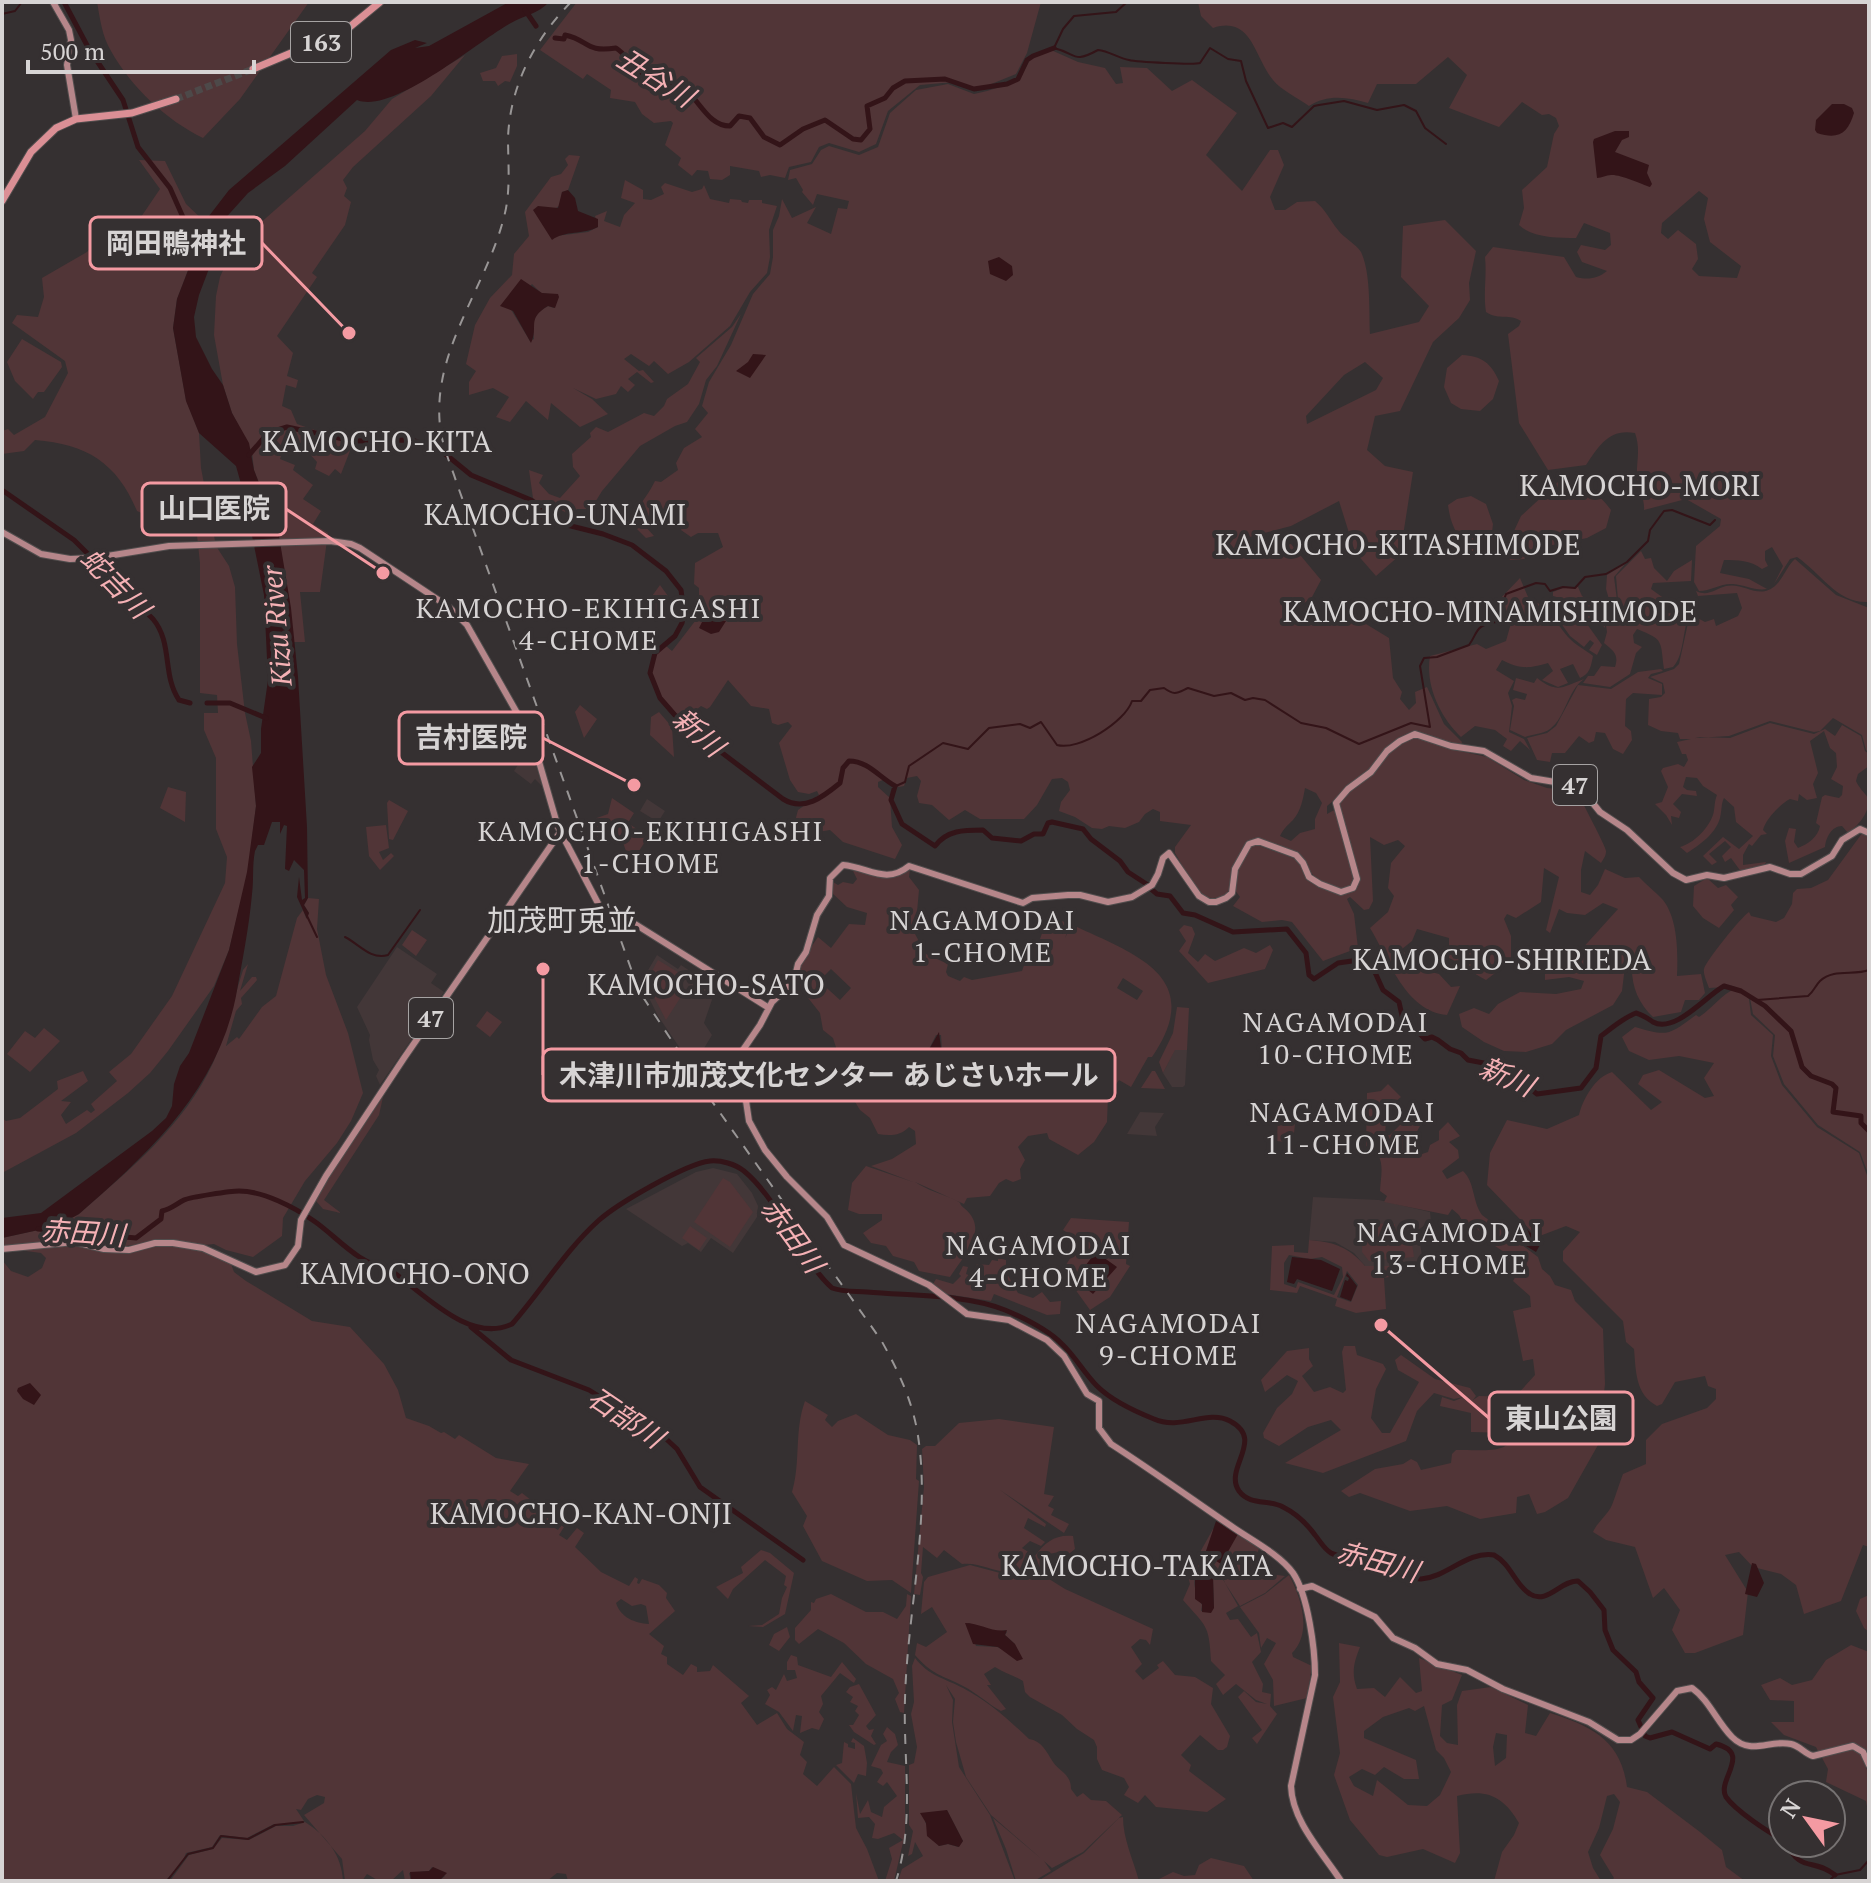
<svg xmlns="http://www.w3.org/2000/svg" width="1871" height="1883" font-family="'PT Serif','Noto Sans JP',serif">
<style>
.built{fill:#433738}
.green{fill:#513537;fill-rule:evenodd}
.water{fill:#331418}
.lines{fill:none;stroke-linecap:round;stroke-linejoin:round}
.stream{stroke:#331418;stroke-width:2}
.river{stroke:#331418;stroke-width:5}
.highway-tunnel{stroke:#4d4949;stroke-width:7;stroke-dasharray:7 3.5;stroke-linecap:butt}
.major-casing{stroke:#514d4d;stroke-width:8}
.highway-casing{stroke:#514d4d;stroke-width:9}
.major{stroke:#b6868a;stroke-width:6}
.highway{stroke:#db8f95;stroke-width:7}
.rail{stroke:#999696;stroke-width:2;stroke-dasharray:10 10;stroke-linecap:butt}
.labels{text-anchor:middle;dominant-baseline:central;stroke-width:8;stroke-linejoin:round;paint-order:stroke}
.shield{fill:#353031;stroke:#a6a3a3;stroke-width:2}
.shield-label{font-size:24px;font-weight:bold;fill:#d7d4d4}
.water-label{font-size:28px;font-style:italic;fill:#f5b1b5;stroke:#353031}
.neighbourhood-label{font-size:28px;letter-spacing:2px;fill:#d7d4d4;stroke:#353031}
.quarter-label{font-size:30px;fill:#d7d4d4;stroke:#353031}
.leader{fill:none;stroke:#f49aa2;stroke-width:3}
.callout-dot{fill:#f49aa2;stroke:#353031;stroke-width:3}
.callout{fill:#353031;stroke:#f49aa2;stroke-width:3}
.callout-label{font-size:28px;text-anchor:middle;font-weight:bold;fill:#d7d4d4}
</style>
<rect width="100%" height="100%" fill="#353031"/>
<path class="built" d="M530,746L542,786L535,779L531,784L514,771Z
M647,799L665,811L658,822L640,811Z
M397,947L437,974L431,983L444,992L380,1085L376,1076L379,1070L373,1060L369,1040L370,1035L357,1007Z
M657,955L678,969L681,965L708,983L715,991L704,1023L712,1035L700,1055L684,1054L658,1016L641,982Z
M1175,1049L1187,1050L1185,1085L1183,1087H1172L1163,1073Z
M1140,1112L1164,1113L1155,1127L1157,1136L1127,1134Z
M713,1168L737,1174L752,1193L758,1206L757,1217L733,1253L711,1238L701,1252L688,1243L682,1246L626,1209L696,1172Z
M1313,1197L1379,1200L1430,1212L1431,1221L1418,1230L1423,1262L1385,1268L1365,1266L1354,1253L1335,1242L1309,1240Z"/>
<path class="green" d="M97,2H309L240,99L203,138C166,120 131,87 111,51C102,36 100,19 97,2Z
M577,2H1041L1027,53L1016,74L974,91L954,82L920,85L888,111L876,144L859,152L829,143L819,147L811,162L789,167L785,178L770,175L761,177L759,171L730,166V175L722,180L710,179L708,171L697,170L692,176L678,165L681,158L665,145L673,123L671,121L654,123L642,114L635,102L610,98L611,90L587,74L583,79L540,50Z
M1198,2H1869V602C1837,604 1821,573 1797,557L1790,559L1774,584L1783,566L1772,547L1765,551V560L1768,566L1762,569C1750,560 1738,560 1724,560L1720,573L1749,579L1767,589C1755,591 1745,585 1733,584C1721,583 1711,591 1699,591L1694,582L1696,546L1720,526L1721,519L1686,499L1644,510C1645,498 1638,490 1637,478C1636,462 1641,450 1635,433C1609,428 1599,446 1586,465L1548,470L1519,423L1508,334L1519,326L1521,321C1509,313 1500,321 1486,312C1483,293 1487,277 1485,257L1493,247L1564,257L1576,277C1588,280 1597,279 1607,271L1582,262L1577,252L1581,245L1605,250L1611,245L1610,233L1584,223L1576,238C1559,238 1532,238 1519,225L1524,208L1522,190L1547,167L1554,134L1559,126L1556,118L1549,114L1542,115L1522,102L1499,127L1449,108L1467,75L1448,57L1416,84H1377L1368,103C1348,97 1327,94 1309,106C1298,98 1281,90 1273,80C1254,57 1252,15 1213,28L1201,16ZM1699,191L1708,198L1704,219L1710,242L1741,266L1737,278L1699,276L1692,269L1698,259L1696,244L1678,230L1668,239L1661,233L1662,223Z
M1051,50L1078,62L1105,68L1116,84L1123,83L1120,67L1147,68L1172,91L1192,80L1237,113L1206,155L1242,191L1270,150H1278L1284,165L1270,197L1275,210H1285L1297,202L1315,201C1326,210 1329,219 1338,230C1344,238 1356,244 1361,252C1371,273 1369,311 1370,334L1419,322L1429,306L1401,277L1403,226L1445,220L1476,251L1469,283L1470,300L1459,318L1433,342L1400,411L1375,416L1367,450L1385,466L1413,472L1400,555L1376,576L1355,552L1339,501L1291,526L1242,539L1249,550L1291,544L1321,580L1312,597L1293,612L1299,624L1328,626L1342,621H1361L1389,638L1393,678L1402,692L1400,699L1409,710L1416,703L1415,692L1427,687L1444,724L1462,742L1461,745L1442,742L1421,732L1407,734L1371,770L1327,806V814L1336,809L1354,872V884L1343,890C1324,884 1312,880 1304,860L1262,841L1246,844L1232,871L1229,894C1194,909 1191,878 1175,853V847L1191,825L1160,821V812L1153,809L1145,814L1139,822L1125,828L1109,826L1102,829L1092,828L1075,817L1059,811L1061,802L1070,790L1068,782L1062,778L1052,779L1037,805L1024,819H980L965,810L949,820L932,805L919,803L917,796L921,781L917,776L907,778L904,786L899,787L885,779L878,782V787L890,798L892,827L902,845L895,859L843,842L830,830L818,832L811,825L797,827L794,825L798,810L819,795L817,791L809,794L798,792L790,780L779,743L792,726L788,722L778,725L772,723L769,709L751,706L728,680L710,707L707,709L701,706L696,710L695,715L703,729L698,733C673,715 628,673 666,646L672,651L699,616V588L694,584L695,563L723,547L718,533H698L691,537L681,530L683,526L679,521L683,514L676,510L669,516L658,509L645,526L654,536L646,538L634,526C634,508 647,498 655,481L661,482L678,470L676,463L684,448L702,437L695,429L708,413L702,406L709,382L731,345L753,294L770,274L773,257V230L779,216L782,199L792,218L816,207L807,223L831,234L838,208L847,209L849,201L817,194L813,205L802,192L803,190L796,178L788,180L790,170L812,164L821,150L829,146L859,155L878,147L890,113L916,90L948,84L974,94L987,91L1013,83L1020,78L1031,58ZM1365,362L1383,378L1376,390L1307,424L1306,416L1344,375ZM1305,788L1316,793L1322,803L1315,819V829L1300,833L1291,841L1280,836C1284,828 1287,826 1293,820C1301,811 1303,799 1305,788Z
M517,54V66L510,82L505,81L498,86L495,81H483L480,73L496,68L502,56Z
M465,55L431,96L353,167L343,180L347,188L344,196L351,202L345,225L312,273L317,277L277,336L293,353L287,376L298,380L296,388L286,385L282,406L291,410L297,424L353,443L341,474L335,469L329,476L315,469L317,462L307,451L308,445L294,441L288,454L282,453L280,459L295,465L293,470L313,485L303,499L321,511L313,524L328,533L320,592H300L305,642H293L279,536L266,513L264,496L254,470L252,452L232,413L223,385L214,335L216,296L220,277L229,257H232L250,232L365,131L392,99Z
M569,155L580,156L568,190L562,192L560,205L555,209L556,236L588,232L598,227L595,216L607,211L604,221L620,227L624,215L635,203L621,198L625,180L643,190V199L651,200L664,194L661,187L665,183L692,192L702,189L704,185L710,199L729,203L730,199L741,200L742,202L748,203L749,200H762V203L777,206L769,230L770,257L767,273L750,292L730,326L689,362L668,374L654,361L649,366L631,354L624,359L639,371L643,370L654,382L651,383L637,372L628,379L635,385L628,392L621,386L616,394L596,399L573,388L592,399L608,414L580,427L551,403L548,420L526,401L510,422L496,417L509,397L493,388L469,395V382L476,371L466,364L475,325L490,298L512,275L514,254L529,236L525,212L551,177L561,174L568,165L565,159ZM532,284L541,293L557,295L554,308L548,306C532,315 532,322 534,339L530,341L510,308Z
M139,160L165,161L186,204L206,223L177,299L173,328L186,400L199,433L201,468L216,546L229,566L235,587L237,644L245,713L251,741L256,806L248,872L229,950L214,986L168,1051L150,1073L128,1093L76,1133L2,1173V1118L6,1121L20,1118L58,1089L57,1081L83,1071L88,1081L61,1101L71,1102L61,1115L66,1124L87,1110L91,1113L95,1110L91,1104L117,1081L109,1072L131,1054L172,996L225,883L227,857L216,829V758L204,730V713H218L217,695L200,693V563L195,517L201,514L202,503L165,510L181,523L175,528L137,511C117,463 87,444 35,440L24,451L2,454V431L8,429L14,435L45,417L68,373L65,361L12,323L17,315L38,317L44,297L42,278L87,252L109,226L142,229L141,217L160,189Z
M741,314L717,366L706,380L699,404L687,422L675,426L640,446L602,491L591,509H577L571,515L559,509L551,512L533,498L529,470L543,475L539,483L549,494L560,498L580,476L573,467L572,454L591,437L590,433L596,427L608,432L644,413L654,416L664,406L667,399L688,384L700,362L696,358L732,327Z
M22,339L61,362L62,367L44,392H38L33,399L15,381L7,362Z
M1462,355C1482,356 1491,363 1499,381L1493,399L1480,411L1461,409L1451,403L1444,387L1447,368Z
M1558,482C1582,484 1597,490 1611,510L1606,528L1587,538L1538,548L1524,559L1510,560L1506,548L1521,516Z
M1471,496L1486,504L1493,524L1490,550L1476,554C1459,540 1451,528 1448,505L1457,499Z
M1641,551L1645,559L1651,558L1654,568L1667,581L1674,571L1692,560L1691,581L1653,583L1651,589L1669,602L1667,613L1685,614L1693,607C1681,626 1686,653 1673,667L1664,669C1660,641 1665,640 1637,629L1633,635L1634,643L1642,647L1636,653L1630,674L1610,687L1583,683L1588,676H1594L1601,666L1615,667C1619,655 1614,651 1604,643L1607,632L1604,611L1618,600L1616,576Z
M1795,559L1836,595L1869,608V753L1866,750L1862,735L1833,718L1820,731L1814,732L1770,721L1729,736L1680,739L1678,733L1661,731L1648,725L1649,699L1661,697L1665,693L1663,683L1650,677L1674,669L1679,664L1690,614L1705,622L1714,619L1716,626L1738,616L1742,608L1737,593L1698,596L1696,591C1708,597 1715,589 1726,586C1745,582 1759,601 1776,585C1784,577 1787,566 1795,559Z
M1625,564L1614,577L1617,600L1611,606L1606,589L1607,575Z
M1520,578L1528,597C1552,610 1552,618 1568,637C1575,645 1586,650 1593,656C1591,666 1590,674 1580,678L1573,664L1560,669L1568,683L1558,687L1542,680L1553,671L1548,663C1528,669 1520,669 1502,660L1496,670L1514,681L1508,693L1512,706L1509,732L1524,739L1530,750L1520,741L1511,751L1503,746L1507,739L1495,730L1475,726L1461,737C1440,717 1425,685 1430,656L1477,644L1486,649L1506,641L1511,623L1504,604L1499,606V600Z
M660,585L668,596L669,619L647,603Z
M1578,587L1582,596L1603,610L1605,628L1596,618L1587,624L1602,645L1597,655L1589,650L1594,643L1590,640L1584,647L1570,636L1553,612L1560,598L1553,596V592L1563,588Z
M1661,669L1663,671L1651,674L1648,678L1662,684V695L1633,693L1626,699L1625,726L1631,731L1632,740L1623,754L1613,749L1605,733L1596,732L1594,741L1589,743L1579,736L1565,753H1552L1550,762L1537,760L1527,738L1547,733L1556,726L1578,685L1611,689L1638,672Z
M1516,678L1534,683L1537,678C1558,694 1562,687 1584,679C1567,691 1566,717 1550,729C1543,734 1533,734 1525,737L1510,730L1514,706L1512,700L1516,698L1525,700L1527,694L1513,690Z
M580,705L597,719L584,738L575,712Z
M659,712L672,727L674,757L650,735L651,717Z
M1770,723L1814,734L1825,729L1835,736L1842,725L1861,736L1865,751L1869,754V766L1858,774L1856,781C1859,788 1864,792 1868,798C1871,811 1858,826 1848,833L1842,826C1832,826 1826,837 1825,847L1789,863L1785,841L1789,828L1796,829L1794,842L1798,848C1808,844 1818,837 1820,826L1816,823L1822,797L1825,795L1839,798L1842,795L1843,786L1831,779L1837,767L1836,753L1830,748L1824,731L1810,741L1818,773L1813,784L1817,798L1807,800L1799,794L1798,801L1790,799C1780,804 1765,820 1763,830L1767,834L1761,835L1752,846L1749,844L1743,855V865L1766,862L1764,866L1742,873L1731,858L1725,862L1722,856L1731,847L1725,841L1709,854L1717,862L1712,865L1703,856L1723,837L1739,849L1753,836L1736,822L1734,807L1724,798C1721,804 1722,810 1720,818C1716,833 1700,845 1687,853L1680,847C1694,843 1708,829 1713,815C1715,809 1714,802 1717,795L1703,786L1697,778L1686,777L1683,787L1687,790L1696,791L1697,796L1682,794L1673,804L1681,812L1679,818L1671,816L1672,825L1666,815L1655,804L1662,802L1668,787L1661,771L1663,768L1678,764L1684,767L1688,760L1686,754H1682L1677,742L1700,737L1730,738Z
M1415,736L1423,737L1446,748L1487,757L1524,780L1547,788L1577,791C1581,801 1606,846 1606,851C1606,856 1604,858 1601,863L1585,851L1581,870V892L1590,895L1598,885L1605,869L1625,878L1639,877C1646,885 1656,892 1663,900C1678,919 1678,953 1677,976L1701,974L1705,993L1699,1000H1685L1681,1012L1653,1017C1638,1003 1631,985 1632,965L1625,966L1622,991L1613,1005L1566,1030L1552,1044L1526,1052L1504,1051L1484,1042L1462,1027L1459,1014L1474,1008L1489,1014L1498,1004L1520,992L1556,994L1581,989L1584,981L1569,977L1545,980V973L1573,953L1580,951L1618,909L1603,903L1585,915L1567,913L1559,909L1550,933L1546,930L1559,877L1544,868L1541,902L1516,918L1507,914L1504,919L1511,936V961L1486,980C1472,973 1463,964 1449,958V938L1417,929L1412,941L1402,949L1416,968L1439,974L1451,987L1460,986L1447,1015C1405,1011 1389,959 1370,928L1388,912L1394,896L1388,888L1391,863L1405,846L1398,840L1384,845L1370,837L1373,901L1369,909L1364,910L1350,897L1347,899L1354,914L1358,948L1323,961L1292,922L1282,920L1262,922L1233,906L1240,897L1235,890C1236,872 1239,855 1254,844L1299,860L1307,877L1344,894L1354,890L1358,882L1337,802C1361,779 1384,749 1415,736Z
M168,787L186,792L185,822L160,808Z
M612,798L634,813L618,839L599,844L591,820L608,814Z
M389,800L408,811L393,840L389,839L387,803Z
M386,825L389,848L379,852L383,860L391,853L394,856L380,870L369,856L366,827Z
M631,825L648,837L632,862H630L622,840Z
M1863,832L1869,836V1176L1860,1152L1818,1125L1784,1084L1773,1056L1775,1035L1753,1014L1750,998C1727,980 1736,987 1709,988C1707,982 1703,974 1704,969C1705,962 1742,916 1749,912L1751,916L1776,922L1784,918L1792,904L1793,893L1797,889L1811,888L1828,880Z
M851,867L868,873L910,869L909,877L919,890L915,934L926,954L948,964L946,972L948,976L960,981L964,977L972,980L1022,971L1029,951L1044,942L1040,939L1048,916L1070,924L1065,938L1068,932L1075,933L1077,927C1137,955 1206,978 1152,1057H1148L1131,1087L1119,1080L1108,1096L1107,1122L1094,1142L1078,1155L1049,1139L1047,1133L1028,1136L1018,1147L1025,1160L1020,1169L1021,1179L1013,1182L1006,1179L999,1183L990,1196L967,1198L964,1204L915,1182C927,1190 942,1194 955,1200C965,1205 956,1201 964,1208C990,1229 965,1254 950,1277L919,1271L914,1262L893,1256L886,1246L871,1243L863,1233L882,1220V1214H859L848,1210L852,1183L866,1166L913,1182L871,1166L892,1159L916,1144L915,1131L909,1127C901,1136 889,1136 878,1134L870,1118L860,1110L849,1092L852,1089L850,1076L836,1064L840,1060L833,1038L823,1030L820,1013L801,989L798,966L818,937L831,948L849,924L865,925L867,913L847,907L831,892L833,882L838,885L843,882L853,884L857,879ZM831,969L851,988L840,1000L819,981ZM1123,978L1143,991L1137,1000L1117,988ZM936,1035H941L943,1065L938,1071H924L925,1057ZM982,1071L991,1074L963,1096L960,1082L971,1080Z
M1707,878L1718,888L1726,885L1738,897L1731,905L1734,910L1719,928L1703,918L1693,906L1694,886Z
M308,898L319,899L317,929L326,975L348,1033L363,1093L351,1121L337,1143L305,1181L283,1218L282,1236L253,1257L226,1250L214,1244L195,1246L173,1241L107,1248L71,1241L2,1248V1238L65,1224L66,1221L79,1214C129,1170 184,1126 213,1063C226,1033 233,1001 243,970L248,964L240,991L252,977H256L257,980L241,998L242,1004L236,1011L226,1046L237,1037L239,1039L262,1007L276,996L297,918L303,910L306,918L309,913L304,905Z
M1184,925L1192,927L1195,934L1188,953L1198,962L1205,954L1215,961L1244,948L1256,953L1270,945L1273,950L1265,969L1208,983L1179,951L1186,941L1179,930Z
M412,930L427,940L416,956L402,945Z
M658,960L681,974L677,980L682,984L684,992L666,1020L646,982Z
M1737,988L1749,999L1751,1015L1773,1035L1771,1056L1782,1085L1817,1127L1859,1153L1869,1181V1547L1863,1545L1841,1601L1804,1614L1796,1585L1781,1574L1753,1567L1739,1552L1725,1555L1748,1592L1743,1635L1695,1653H1685L1672,1630L1680,1610L1664,1588L1653,1598L1635,1547L1606,1540L1593,1532C1598,1521 1607,1516 1612,1505C1616,1495 1619,1484 1623,1474L1646,1464V1440L1662,1424L1707,1408L1716,1399V1389L1708,1386L1705,1376L1675,1382L1662,1404L1657,1406C1635,1394 1636,1371 1634,1349L1626,1342L1623,1321L1563,1261V1251L1580,1232L1566,1226L1537,1237L1487,1185L1490,1153L1507,1120L1547,1129L1579,1115C1583,1099 1595,1077 1612,1072L1651,1110L1662,1102L1638,1084L1643,1075L1659,1070L1705,1098L1714,1096L1704,1078L1714,1063L1679,1056L1649,1060L1629,1051L1622,1037L1635,1027C1668,1037 1669,1035 1696,1015L1699,1017C1713,1008 1721,994 1737,988Z
M1177,1007L1189,1008L1187,1050H1175L1163,1073L1159,1062L1173,1033Z
M487,1011L502,1022L490,1037L476,1026Z
M44,1028L60,1041L30,1072L7,1054L25,1031L35,1038Z
M1152,1071H1155L1165,1089L1141,1088Z
M1388,1084L1401,1097L1383,1112L1386,1121L1385,1135H1390L1409,1116L1421,1124L1414,1137L1417,1140L1415,1148L1422,1154L1428,1152L1430,1145L1439,1140V1131L1448,1122L1460,1136L1449,1142L1458,1150L1459,1158L1442,1171L1447,1179L1463,1171C1475,1182 1472,1201 1482,1215L1538,1257L1542,1269L1550,1276L1555,1285L1571,1290L1575,1301L1603,1329L1605,1384L1598,1445L1568,1498L1545,1512L1537,1514L1529,1494L1517,1497L1516,1513L1480,1519L1447,1506L1410,1511L1360,1493L1349,1497L1341,1491L1375,1469L1403,1464L1411,1459L1417,1462L1421,1470L1451,1463L1452,1454L1456,1450C1486,1449 1509,1457 1521,1427L1510,1433L1471,1432V1413L1440,1406L1442,1397L1454,1401L1464,1397L1454,1399L1434,1393L1417,1411L1406,1441L1323,1473L1285,1463L1341,1430L1331,1420L1308,1427L1279,1446L1264,1438L1263,1433L1277,1408L1292,1394L1298,1381L1287,1375L1265,1392L1261,1380L1287,1351L1309,1348V1359L1313,1366L1302,1376L1314,1392L1330,1387L1343,1393L1346,1390L1342,1352L1344,1346H1355L1357,1355L1383,1364L1386,1369L1376,1389L1371,1418L1382,1433H1390L1419,1382L1398,1370L1395,1360L1401,1355L1435,1379L1470,1388L1476,1396L1473,1400L1479,1396L1515,1397L1535,1375L1533,1359L1523,1361L1513,1311L1531,1307L1530,1296L1513,1281L1518,1272L1508,1260L1507,1254L1495,1246L1471,1223L1465,1226L1459,1215L1452,1209L1448,1215L1384,1202L1387,1196L1380,1191C1381,1172 1387,1154 1366,1146L1367,1093L1381,1091Z
M383,1097L379,1115L324,1200L341,1213L323,1209L316,1201L327,1179Z
M1278,1113L1296,1114L1293,1143L1277,1141Z
M723,1178L730,1182L753,1212L730,1247L694,1222Z
M1071,1218L1129,1222L1126,1264L1130,1266L1110,1297L1090,1310L1062,1271L1078,1246L1071,1235L1063,1230Z
M1363,1223L1395,1224V1229L1410,1230L1414,1257L1369,1261L1362,1252Z
M690,1226L707,1238L699,1250L682,1238Z
M1309,1240C1334,1242 1349,1247 1365,1266H1393L1394,1276L1384,1278L1386,1309L1356,1313L1335,1306L1337,1299L1300,1286L1297,1293L1270,1290L1272,1246L1294,1245V1252L1308,1253ZM1289,1255L1310,1259L1322,1257L1342,1267L1343,1277L1334,1295L1298,1282L1296,1288L1284,1284V1263ZM1347,1271L1358,1285L1351,1302L1337,1297Z
M164,1243L200,1250L231,1264L234,1272L246,1281L312,1321L350,1327L384,1364L398,1390L406,1418L429,1426L441,1433L444,1432L455,1439L459,1435L496,1458L529,1464L510,1491L518,1496L522,1493L554,1518L550,1525L558,1530L561,1525L564,1527L559,1535L567,1540L577,1528L584,1533L575,1547L601,1572L629,1586L635,1577L638,1579L637,1583L639,1584L642,1579L659,1585L667,1593L666,1598L675,1611L649,1634L664,1646L661,1654L667,1657V1664L683,1675L691,1664L697,1667V1672L710,1671L713,1665L749,1696L741,1703L757,1725L777,1713L787,1729L804,1742L800,1755L807,1762L803,1774L817,1786L834,1767L851,1784L856,1828L867,1849L879,1881H568L566,1874L557,1873L547,1881H439L445,1876L432,1867L429,1871L409,1873L411,1881H405L403,1870L391,1881H379L367,1874L362,1881H345L342,1859L304,1815L324,1803L325,1797L317,1795L308,1799L301,1810L296,1809L304,1821L293,1824H274L247,1838L220,1835L212,1847L186,1853L182,1863L165,1881H2V1260L11,1271L28,1277L42,1268L46,1258L41,1253L11,1249L72,1244L133,1251ZM621,1599L632,1606L641,1604L646,1606L649,1624C635,1623 621,1618 616,1603Z
M998,1258L1006,1260V1272L1018,1293L1033,1298L1042,1292L1050,1302L1061,1301L1060,1314L1047,1315L994,1294L991,1301L946,1294L933,1284L936,1279L953,1284L961,1276L959,1274L963,1266L968,1267L966,1274L971,1276L977,1264L989,1265L992,1260L998,1261Z
M805,1401L828,1415L825,1420L832,1427L838,1421L856,1414L888,1435L910,1440L917,1445L916,1479L919,1481L911,1593L892,1580L867,1581L822,1561L803,1526L807,1516L792,1492C801,1462 794,1431 805,1401Z
M999,1419L1054,1427L1044,1494L1054,1496L1048,1506L1054,1509L1051,1515L1069,1524L1064,1533L1000,1490L1046,1524L1045,1527L1028,1518L1024,1528L1045,1542L1041,1546L1030,1541L1022,1548L1035,1556C1045,1542 1056,1534 1073,1536L1075,1549L1063,1559L1064,1551L1044,1555L1042,1569L1054,1570L1046,1574C1032,1568 1022,1573 1007,1572C991,1571 979,1562 962,1564L944,1550L937,1558L923,1547L921,1573L923,1577L920,1595L914,1594L924,1487L922,1449L926,1446H935L959,1423Z
M1213,1529L1238,1534L1259,1549L1249,1570L1228,1574L1249,1571L1285,1576L1265,1593L1240,1606L1225,1583L1222,1575L1199,1564V1554Z
M761,1550L770,1553L794,1573L785,1614L763,1627L748,1626L762,1625L779,1614L782,1598L787,1587L784,1585L786,1576L765,1560L733,1589L728,1599L716,1587L743,1573L741,1567Z
M970,1565L1004,1574L1038,1572L1065,1589L1153,1629L1150,1645L1146,1640L1140,1639L1131,1647L1142,1664L1135,1671L1143,1680L1159,1668L1157,1665L1163,1661L1175,1675L1195,1677L1213,1688L1211,1704L1230,1736L1227,1747L1223,1750H1218L1200,1735L1181,1755L1191,1765L1189,1771L1226,1799L1207,1812L1156,1807L1145,1795L1138,1803L1124,1795L1129,1787L1124,1778L1102,1770L1097,1759V1747L1094,1740L1077,1729L1062,1715L1030,1697L1025,1692L1023,1681C1013,1675 1004,1673 995,1667L984,1674L991,1685H987L1006,1709L1001,1711C988,1704 977,1693 963,1686C942,1675 932,1675 915,1655L917,1643L926,1647L947,1632L932,1607L921,1614L924,1582L928,1577ZM968,1623L998,1632L1005,1630L1007,1632L1005,1635L1015,1644L1008,1652L997,1647L976,1646Z
M1198,1565L1221,1576L1238,1606L1226,1613L1230,1620L1238,1619L1251,1637L1257,1633L1261,1652L1252,1662L1263,1684L1262,1692L1271,1694L1270,1706L1277,1714L1257,1744L1252,1738L1262,1730L1238,1697L1244,1691L1256,1702L1267,1704L1256,1700L1236,1684L1223,1695L1216,1684L1225,1675L1211,1661C1209,1623 1206,1627 1183,1600L1190,1584L1188,1576ZM1198,1572L1213,1577L1214,1608L1201,1611L1202,1605C1197,1594 1190,1583 1198,1572Z
M1289,1575C1302,1599 1312,1633 1292,1653L1293,1657L1312,1666L1307,1698L1274,1706L1273,1680L1264,1664L1276,1643L1267,1638L1261,1648L1259,1633L1240,1607L1265,1594Z
M831,1594L866,1612H883L897,1619L906,1606L907,1594L911,1596L904,1713L900,1712L895,1699L899,1693L893,1679L866,1664L844,1643L818,1629L799,1644L795,1640V1628L811,1610V1602L814,1603L816,1599Z
M1869,1595V1632L1864,1628L1856,1611L1860,1599Z
M787,1627L790,1637L779,1651L769,1645L774,1634Z
M1339,1643L1360,1647C1354,1662 1351,1673 1357,1689L1374,1688L1385,1697L1400,1677L1416,1693L1422,1691L1419,1658L1462,1675L1452,1700L1442,1705L1440,1736L1447,1743L1458,1745L1457,1705L1462,1691L1491,1687L1528,1705L1525,1733L1536,1736L1550,1713C1591,1726 1621,1740 1627,1787L1647,1792L1700,1832L1722,1850L1726,1867L1745,1881H1611L1614,1878L1600,1855L1613,1829L1620,1802L1614,1794L1607,1796L1599,1828L1588,1852L1593,1868L1601,1881H1494L1502,1852L1514,1835L1519,1823C1504,1797 1487,1788 1457,1796L1460,1853L1455,1863L1423,1849L1387,1857L1379,1855L1350,1820L1334,1775L1340,1753L1333,1697L1340,1682ZM1424,1706L1436,1750L1444,1758L1451,1772L1440,1795L1427,1806L1408,1805L1377,1780L1373,1796L1354,1786L1349,1777L1362,1769L1375,1775L1384,1767L1404,1779H1419L1416,1760L1364,1738V1731L1383,1717L1409,1708L1415,1711ZM1496,1733L1507,1735L1506,1758L1495,1766L1493,1747Z
M1851,1645L1869,1652V1760L1853,1745L1819,1753L1816,1747L1784,1735L1771,1722H1794V1701L1770,1700L1761,1685L1780,1678L1792,1685L1812,1680L1826,1660Z
M791,1655L797,1657L798,1665L831,1677L842,1662L856,1679L854,1683L840,1673L821,1696L823,1704L819,1712L824,1719L819,1730L812,1728L800,1733L802,1716L796,1715L793,1731L779,1712L765,1704L770,1695L767,1690L772,1687L776,1690L784,1674L787,1681L797,1678L795,1670H787V1662Z
M915,1658C929,1676 944,1678 963,1688C988,1701 1009,1720 1029,1739C1042,1741 1046,1751 1053,1762C1060,1772 1071,1774 1071,1789L1077,1797L1083,1793L1091,1800L1106,1801L1122,1815L1083,1852L1052,1868L991,1815L966,1777L956,1742L953,1722L955,1699L946,1685L953,1700L952,1722L959,1767L990,1815L1015,1881H898L902,1869L923,1856L915,1842L912,1854L908,1856L913,1831L909,1825V1765L914,1763L917,1747L911,1714L914,1702L912,1666ZM947,1810L963,1841L958,1847L948,1844L939,1846L925,1822Z
M859,1684L876,1715L866,1726L869,1730L874,1729L871,1736L876,1744L874,1745L854,1732L849,1725H853L859,1715L855,1711L858,1706L850,1702L853,1697L846,1692L850,1687Z
M887,1727L895,1734L898,1745L891,1752L887,1762L905,1766V1834L894,1881H885L892,1859L889,1848L903,1840L894,1833L878,1839L872,1838L875,1824L869,1817L858,1818L856,1793L860,1814L868,1800L871,1812L882,1817L884,1807L897,1796L887,1782L883,1786L877,1782L883,1773L881,1769L871,1766L881,1745L887,1741L883,1734Z
M853,1738L864,1746L867,1763L866,1776L858,1774L854,1783L836,1765L842,1763L844,1742L848,1744V1747L855,1749V1743L851,1742Z
M1852,1749L1859,1752L1869,1774V1817L1866,1801L1826,1782L1828,1769L1821,1756Z
M1123,1817C1123,1839 1133,1859 1139,1881H1038L1084,1853L1119,1818Z
M993,1818L1044,1861L1051,1871L1034,1881H1016L1006,1849Z
M305,1822C327,1836 342,1856 343,1881H170L189,1855L213,1849L222,1838L249,1840L276,1826H293Z
M1211,1858L1244,1866L1254,1881H1155L1173,1872L1184,1876L1195,1875L1199,1865Z"/>
<path class="water" d="M509,2H549C538,14 525,15 511,23C478,41 393,115 357,100L285,166L248,193L222,222L218,245L199,295L194,317L196,337L212,369L223,385L232,413L249,443L254,470L264,496L266,513L279,536L291,608L298,677L307,827L308,898L304,905L309,913L307,919L297,897L299,877L302,900L305,898L304,870L294,860L289,871L285,869L287,826L284,825L280,834V822H272L264,845H258L255,851C252,866 254,879 252,894C249,928 242,962 236,996C217,1091 148,1154 79,1214L66,1221V1224L2,1238V1218L41,1213L152,1131L166,1118L172,1106L174,1084L180,1066L189,1053L229,950L247,872L256,806L252,767L261,753V729L268,680L264,595L243,491L236,466L199,433L186,401L173,328L177,299L209,216L229,190L391,50L415,40L427,43L415,48L429,46Z
M1832,104H1844L1852,108L1854,113C1848,133 1839,140 1817,133L1815,130L1816,120Z
M1615,131H1629V137L1622,140L1615,152L1649,165L1647,173L1652,184L1650,187C1642,184 1619,174 1611,175C1606,175 1602,178 1597,178L1593,142L1594,139Z
M568,190L575,198L578,211L598,219V227C583,235 565,230 552,240L533,210L538,206L558,208L562,192Z
M999,257L1012,266L1013,275L1006,281L990,274L988,261Z
M521,279L542,293L558,294L559,297L555,308L548,306C526,319 539,326 531,343L513,311L500,306Z
M753,354L766,355L750,378L736,371L748,362Z
M704,618L726,621L719,632L711,634L699,628Z
M939,1032L943,1065L938,1071L925,1072L927,1053Z
M1521,1227L1527,1229L1541,1243L1536,1252L1526,1246L1518,1236Z
M1096,1252L1117,1267L1093,1294L1082,1285L1078,1275Z
M1292,1257L1321,1260L1340,1269L1332,1291L1297,1279L1294,1284L1287,1282Z
M1347,1273L1357,1286L1351,1301L1340,1297L1345,1280L1348,1281L1349,1278L1346,1276Z
M30,1383L41,1395L34,1405L23,1399L17,1391L18,1388Z
M1216,1521L1238,1534L1221,1564L1205,1554Z
M1752,1563L1756,1564L1764,1583L1757,1597L1745,1594Z
M1198,1572L1213,1577L1214,1608L1211,1613L1202,1612V1604L1195,1599V1576Z
M965,1623C980,1623 993,1633 1007,1630L1005,1635L1015,1644L1023,1659L1017,1661L998,1647L973,1644Z
M947,1810L963,1841L959,1847L948,1844L939,1846L927,1836L926,1823L920,1813Z
M433,1867L447,1873L439,1881H411L410,1872L429,1871Z"/>
<g class="lines">
<path class="stream" d="M1127,2L1116,12L1074,16L1063,29L1054,48C1078,54 1072,64 1098,50C1109,51 1118,58 1129,60C1137,62 1194,65 1200,63L1210,48L1228,59L1241,61L1246,81L1268,128L1283,123L1292,127L1314,106L1319,105L1344,101L1377,110L1404,105L1416,111L1425,128L1446,144
M2,14L15,11L22,2
M896,786L905,782L909,766L943,743L968,749L989,728L1020,724L1030,728L1041,722L1057,745C1079,751 1125,722 1132,701H1141L1150,690L1164,688C1175,696 1177,693 1188,688L1214,696L1231,693L1245,700L1253,698L1265,700L1301,723L1326,728L1359,744L1411,723L1430,727L1420,666L1424,658L1437,657L1469,645C1479,631 1474,626 1496,622L1506,594L1536,583L1545,584L1550,591L1563,587L1575,588L1585,577L1606,574L1627,562L1648,541L1650,530L1664,511L1672,510L1710,525L1715,520
M307,916L317,937
M345,937C359,944 370,960 388,955L420,910
M1757,1000L1808,996C1814,991 1815,986 1820,981C1834,968 1854,976 1869,970
M167,1881L188,1854L213,1848L221,1836L248,1839L275,1825L303,1822
M1834,1881L1831,1879L1835,1875L1860,1870L1869,1860"/>
<path class="river" d="M64,2L89,49L123,100L138,147L170,188L186,224L202,240
M525,10L536,26
M555,38L564,39L565,35C589,40 585,53 616,48C627,55 632,67 643,74C657,84 675,78 688,92C701,104 710,126 730,126L739,116L750,118L764,137L780,145L803,129L825,120L853,139L861,140L870,129L867,106L885,98L893,88L905,81L945,79L974,89L1007,84L1018,79L1027,60L1033,56L1054,48
M249,455L268,433L287,427L353,441L411,440L438,448L471,475L531,500L563,524L603,534L632,545L666,571L681,590L684,612L682,623L675,636L655,653L650,673L660,698L680,721L783,799C804,812 823,797 840,783L843,768L849,761C868,761 879,777 895,786L891,800L902,824L935,846C947,830 964,830 983,830L992,838L1021,841L1034,834H1043L1048,823L1052,822L1083,829L1091,839L1120,861L1128,872L1148,885
M2,490L74,540L153,619C173,643 162,675 179,700L190,703
M207,703H230L266,718
M1151,889L1157,894L1170,896L1183,913L1195,915L1233,932L1287,929L1306,953L1309,975L1314,979L1338,963L1359,960L1366,967L1373,968L1383,990L1399,1002L1405,1029L1417,1031L1425,1039L1432,1037L1438,1040L1450,1049L1461,1053L1468,1060L1494,1065L1514,1076L1537,1094L1581,1088L1596,1068L1601,1036C1613,1027 1623,1018 1636,1013C1643,1015 1647,1018 1653,1022C1675,1034 1707,995 1724,986L1741,991L1765,1006L1791,1031L1802,1067L1811,1076L1832,1084L1836,1088L1833,1112L1861,1116V1123L1869,1131
M38,1229L136,1238L161,1219L162,1211C171,1209 176,1204 184,1200C190,1197 231,1191 239,1191C263,1191 294,1207 314,1221C336,1236 359,1265 386,1267C421,1290 468,1345 512,1324C541,1291 565,1251 598,1221C617,1204 685,1164 710,1161C721,1160 735,1164 744,1171C780,1201 799,1258 832,1288C843,1292 855,1291 867,1292C910,1296 966,1294 1005,1310C1024,1318 1047,1329 1062,1344C1075,1356 1084,1373 1097,1386C1112,1401 1134,1411 1154,1419C1181,1431 1207,1409 1230,1421C1266,1440 1223,1468 1239,1491C1250,1506 1269,1499 1283,1507C1295,1513 1307,1524 1315,1535C1320,1541 1324,1549 1331,1553C1346,1561 1368,1552 1385,1558C1397,1563 1407,1579 1421,1579C1448,1577 1466,1551 1494,1555C1511,1564 1515,1585 1530,1594C1547,1605 1561,1580 1578,1581L1590,1592L1604,1610L1605,1630L1613,1650L1636,1672L1639,1682L1653,1698L1638,1720L1645,1736L1650,1738L1672,1732L1710,1749L1716,1744C1753,1753 1716,1780 1726,1797C1736,1811 1768,1832 1783,1840
M471,1327L511,1360L589,1390L663,1436L677,1449L700,1487L803,1560
M1786,1843C1802,1874 1812,1857 1835,1875"/>
<path class="highway-tunnel" d="M176,99L253,69"/>
<defs>
<path id="major" d="M53,2L69,30L71,40L67,65L76,119
M2,532L41,554L70,559L95,558L169,546L330,541L351,544L360,548L449,607L467,625L533,741L558,827L601,909L619,914L769,1008
M2,1249L75,1242L104,1249L129,1250L155,1243H173L203,1248L256,1272L285,1265L298,1246L301,1220L326,1176L404,1058L561,831
M1300,1589L1312,1586L1375,1617L1393,1638L1415,1648L1437,1664L1467,1670L1503,1689L1589,1722L1618,1740H1631L1640,1734L1677,1691L1692,1688C1709,1700 1717,1722 1732,1737C1751,1756 1770,1739 1791,1744C1800,1746 1805,1754 1813,1756L1853,1746L1863,1752L1869,1765
M1341,1881C1322,1852 1292,1821 1291,1786L1315,1675C1315,1649 1308,1595 1293,1573C1280,1555 1253,1541 1234,1528C1193,1500 1153,1471 1111,1444L1099,1428V1401L1087,1394L1064,1356L1047,1340L1009,1320L967,1314L929,1285L844,1245L827,1217L787,1177L765,1150L749,1121L743,1081L732,1066L760,1025L772,1002L794,981L798,964L806,952L817,915L829,896L830,878L843,865C868,867 886,885 909,866L1023,903L1032,898L1068,895H1080L1108,902L1132,897L1152,885L1158,874L1163,858L1169,853L1199,896L1209,902H1216L1226,898L1232,893L1235,869L1249,844L1258,841L1296,855L1303,863L1309,877L1320,884L1341,892L1353,888L1357,879L1336,803L1348,789L1371,772L1387,751L1400,741L1415,734L1451,746L1484,751L1531,778L1579,786L1600,812L1627,830L1673,873L1686,880L1707,875L1724,878L1770,867L1790,874H1801L1832,856L1842,840L1860,829L1869,833"/>
<path id="highway" d="M253,69L346,30L380,2
M2,201L31,152L56,128L76,119L132,113L176,99"/>
</defs>
<use href="#major" class="major-casing"/>
<use href="#highway" class="highway-casing"/>
<use href="#major" class="major"/>
<use href="#highway" class="highway"/>
<path class="rail" d="M571,2C535,39 510,85 508,138C508,164 511,191 504,217C486,288 432,350 440,426C442,446 451,465 457,484L639,991L711,1100L881,1340C898,1370 913,1402 918,1436C931,1519 907,1614 905,1699C903,1760 915,1821 896,1881"/>
</g>
<g class="labels">
<g class="shield">
<rect x="291" y="22" width="60" height="40" rx="6"/>
<rect x="1553" y="765" width="44" height="40" rx="6"/>
<rect x="409" y="998" width="44" height="40" rx="6"/>
</g>
<g class="shield-label">
<text x="321" y="42">163</text>
<text x="1575" y="785">47</text>
<text x="431" y="1018">47</text>
</g>
<g class="water-label">
<text transform="translate(656 77) rotate(32)">丑谷川</text>
<text transform="translate(116 583) rotate(46)">蛇吉川</text>
<text transform="translate(276 626) rotate(-95)">Kizu River</text>
<text transform="translate(699 732) rotate(41)">新川</text>
<text transform="translate(1507 1076) rotate(24)">新川</text>
<text transform="translate(83 1232) rotate(4)">赤田川</text>
<text transform="translate(793 1235) rotate(54)">赤田川</text>
<text transform="translate(626 1417) rotate(34)">石部川</text>
<text transform="translate(1378 1561) rotate(15)">赤田川</text>
</g>
<g class="neighbourhood-label">
<text x="589" y="607">KAMOCHO-EKIHIGASHI<tspan x="589" dy="32">4-CHOME</tspan></text>
<text x="651" y="830">KAMOCHO-EKIHIGASHI<tspan x="651" dy="32">1-CHOME</tspan></text>
<text x="983" y="919">NAGAMODAI<tspan x="983" dy="32">1-CHOME</tspan></text>
<text x="1336" y="1021">NAGAMODAI<tspan x="1336" dy="32">10-CHOME</tspan></text>
<text x="1343" y="1111">NAGAMODAI<tspan x="1343" dy="32">11-CHOME</tspan></text>
<text x="1450" y="1231">NAGAMODAI<tspan x="1450" dy="32">13-CHOME</tspan></text>
<text x="1039" y="1244">NAGAMODAI<tspan x="1039" dy="32">4-CHOME</tspan></text>
<text x="1169" y="1322">NAGAMODAI<tspan x="1169" dy="32">9-CHOME</tspan></text>
</g>
<g class="quarter-label">
<text x="377" y="441">KAMOCHO-KITA</text>
<text x="1640" y="485">KAMOCHO-MORI</text>
<text x="555" y="514">KAMOCHO-UNAMI</text>
<text x="1398" y="544">KAMOCHO-KITASHIMODE</text>
<text x="1490" y="611">KAMOCHO-MINAMISHIMODE</text>
<text x="562" y="920">加茂町兎並</text>
<text x="1502" y="959">KAMOCHO-SHIRIEDA</text>
<text x="706" y="984">KAMOCHO-SATO</text>
<text x="415" y="1273">KAMOCHO-ONO</text>
<text x="581" y="1513">KAMOCHO-KAN-ONJI</text>
<text x="1137" y="1565">KAMOCHO-TAKATA</text>
</g>
</g>
<path class="leader" d="M349 333L262 243M383 573L286 509M634 785L543 738M543 969L543 1075M1381 1325L1489 1418"/>
<g class="callout-dot">
<circle cx="349" cy="333" r="8"/>
<circle cx="383" cy="573" r="8"/>
<circle cx="634" cy="785" r="8"/>
<circle cx="543" cy="969" r="8"/>
<circle cx="1381" cy="1325" r="8"/>
</g>
<g class="callout">
<rect x="90" y="217" width="172" height="52" rx="8"/>
<rect x="142" y="483" width="144" height="52" rx="8"/>
<rect x="399" y="712" width="144" height="52" rx="8"/>
<rect x="543" y="1049" width="572" height="52" rx="8"/>
<rect x="1489" y="1392" width="144" height="52" rx="8"/>
</g>
<g class="callout-label">
<text x="176" y="253">岡田鴨神社</text>
<text x="214" y="518">山口医院</text>
<text x="471" y="747">吉村医院</text>
<text x="829" y="1085">木津川市加茂文化センター あじさいホール</text>
<text x="1561" y="1428">東山公園</text>
</g>
<rect width="1871" height="1883" fill="none" stroke="#d7d4d4" stroke-width="8"/>
<g transform="translate(1807 1819) rotate(303)"><circle r="38" fill="#353031" stroke="#767272" stroke-width="2"/>
<path d="M0-6L14 30L0 20L-14 30Z" fill="#f49aa2"/>
<text y="-12" font-size="22" font-weight="bold" text-anchor="middle" fill="#d7d4d4">N</text>
</g>
<path d="M28 60v12h226v-12" fill="none" stroke="#d7d4d4" stroke-width="4"/>
<text x="40" y="60" font-size="24" fill="#d7d4d4" stroke="#353031" stroke-width="6" paint-order="stroke">500 m</text>
</svg>
